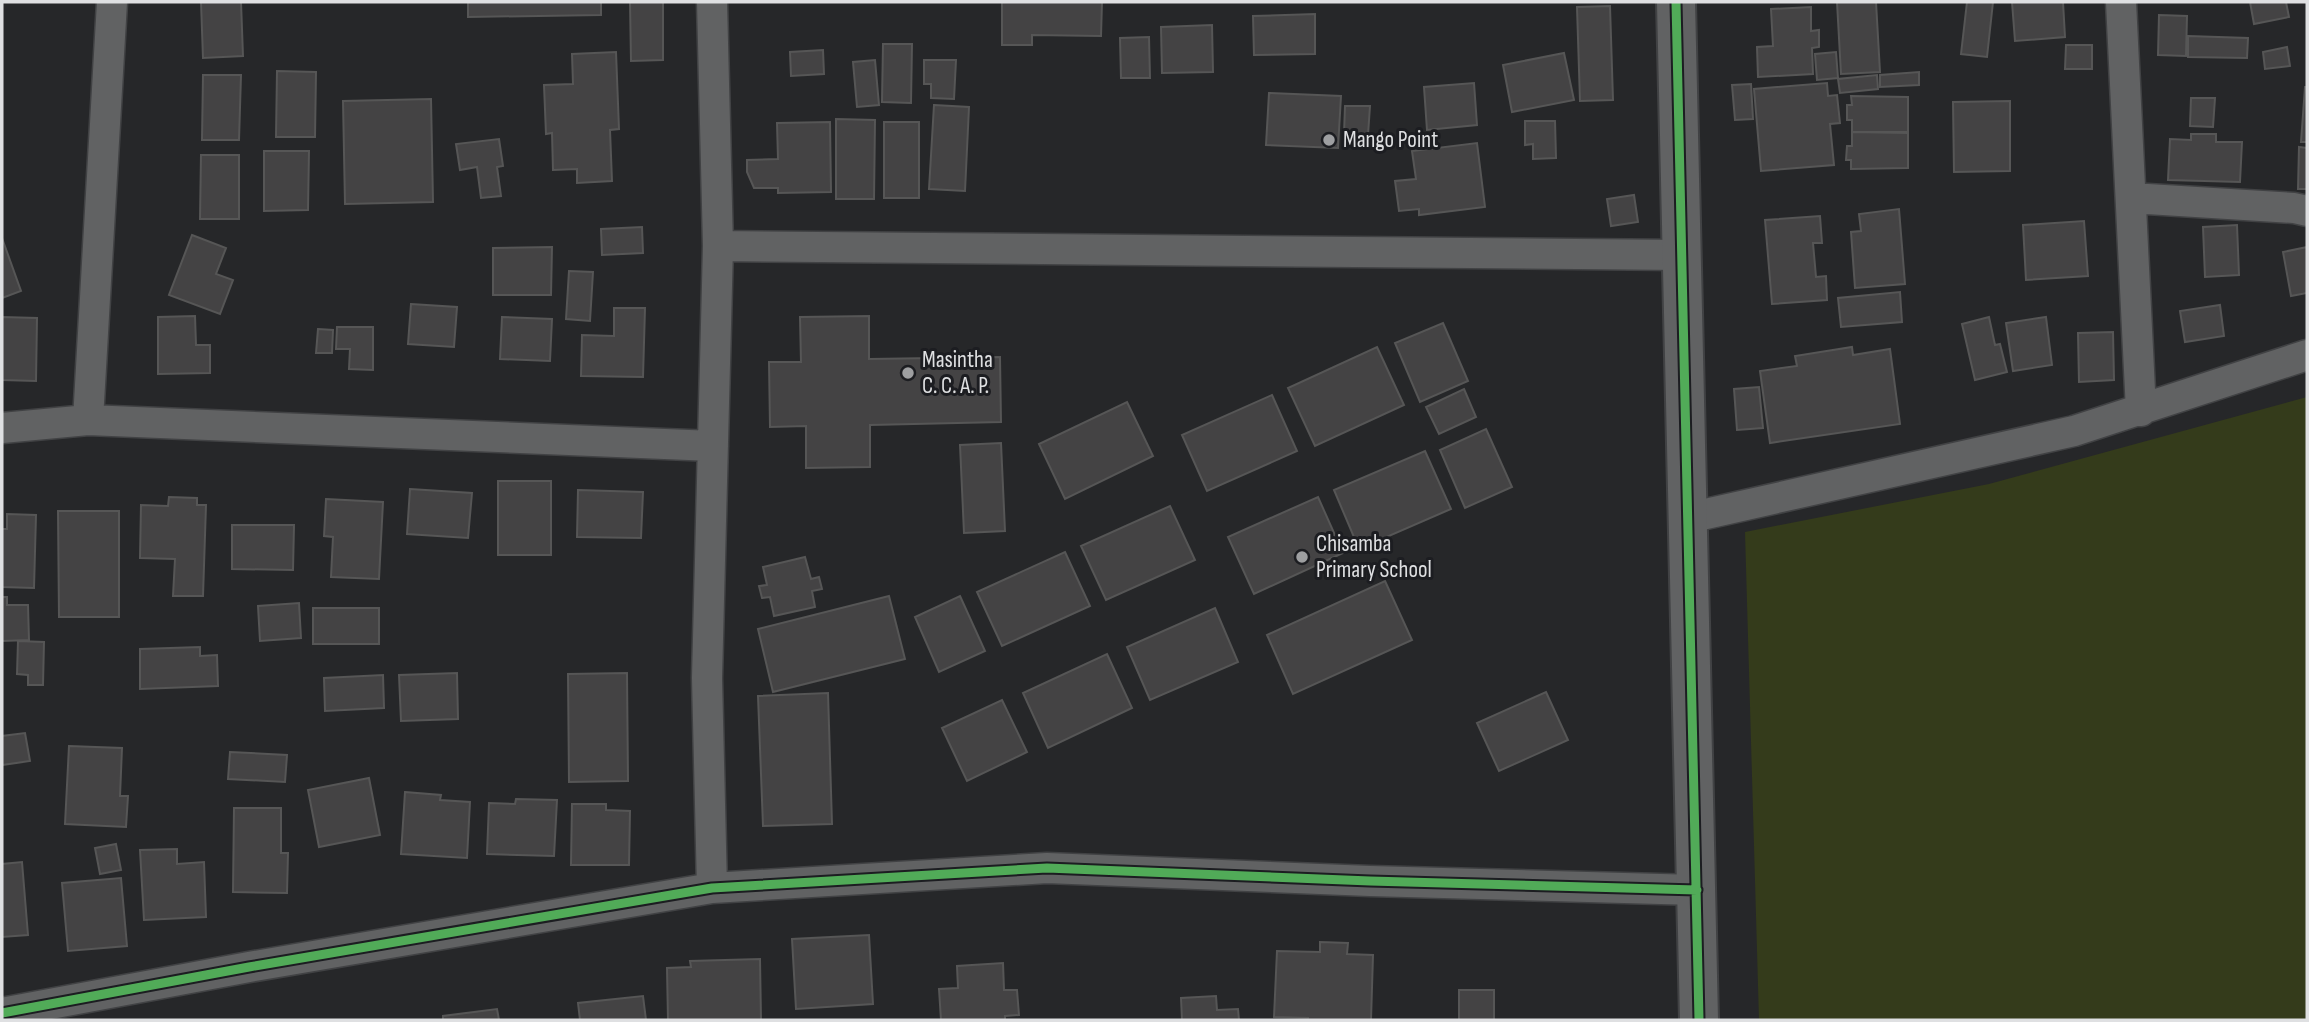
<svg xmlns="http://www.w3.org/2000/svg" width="2309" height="1022" font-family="'Sofia Sans Condensed',sans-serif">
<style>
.green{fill:#343b1b}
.building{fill:#444344;stroke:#565656;stroke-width:2}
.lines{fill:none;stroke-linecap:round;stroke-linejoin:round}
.minor-casing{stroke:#414244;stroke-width:33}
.tertiary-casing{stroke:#414244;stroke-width:42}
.minor{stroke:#616263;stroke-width:30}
.tertiary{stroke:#616263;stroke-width:38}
.cycleway-casing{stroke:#1c1d21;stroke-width:13}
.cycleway{stroke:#51ab58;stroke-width:9}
.poi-dot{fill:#9e9fa1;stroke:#1c1d21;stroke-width:2.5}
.labels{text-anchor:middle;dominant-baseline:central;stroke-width:6;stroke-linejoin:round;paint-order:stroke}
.poi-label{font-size:23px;fill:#dfe0e2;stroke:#1c1d21;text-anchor:start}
</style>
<rect width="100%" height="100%" fill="#262729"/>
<path class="green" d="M2307,397V1020H1759L1745,532L1989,484Z"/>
<path class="building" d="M201,2H241L243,56L203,58Z
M468,2H601V15L468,17Z
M630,2H663V60L631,61Z
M1002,2H1102L1101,36L1032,35V45H1002Z
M1837,2H1876L1880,72L1841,74Z
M1967,2H1993L1987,57L1961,54Z
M2012,2H2063L2065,37L2015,41Z
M2250,2H2286L2289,17L2254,24Z
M1610,6L1613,100L1580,101L1577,7Z
M1811,7V31L1819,30V47L1812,48L1813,74L1758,77L1757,47L1773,46L1771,9Z
M1315,14V54L1254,55L1253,16Z
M2159,15L2187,16L2186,56L2158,55Z
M1212,25L1213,72L1162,73L1161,27Z
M2188,36L2248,38L2247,58L2188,57Z
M1149,37L1150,78H1121L1120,38Z
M883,44H912L911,103L882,102Z
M2066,45H2092V69H2065Z
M2287,47L2290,66L2265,69L2263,52Z
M823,50L824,74L791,76L790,52Z
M616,52L619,129L610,130L612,181L577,183V169L553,170L552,133L546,134L544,85L573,84L572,54Z
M1836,52L1838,78L1817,80L1815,54Z
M1564,53L1574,100L1512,112L1503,65Z
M875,60L879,105L857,107L853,62Z
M924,60H956L954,99L931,98V84H924Z
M277,71L316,72L315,137H276Z
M1919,72V85L1880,87V75Z
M203,75H241L239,140H202Z
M1877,75L1878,89L1840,93L1838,79Z
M1474,83L1477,125L1427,130L1424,87Z
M1827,83L1828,96L1837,95L1840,123L1830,124L1834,165L1761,171L1754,89Z
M1751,84L1753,119L1735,120L1732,85Z
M2305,87H2307V142H2301Z
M1269,93L1341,96L1338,148L1266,145Z
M1851,96L1908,97V132H1852V120H1847V105H1852Z
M2191,98H2215L2213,127L2190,126Z
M431,99L433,202L345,204L343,101Z
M2010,101V171L1954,172L1953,102Z
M934,105L969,107L965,191L929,189Z
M1345,106H1370L1368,135L1344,134Z
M836,119L875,120L874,199H836Z
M1525,121H1555L1556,158L1533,159V144L1525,145Z
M830,122L831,192L778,193V188H754L747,172V160L778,159L777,123Z
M884,122H919V198H884Z
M1852,132L1908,133V168L1851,169V160H1846L1847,146H1852Z
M2191,134H2216V142H2242L2240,182L2168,180L2170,139L2191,140Z
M499,139L503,166L497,167L501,196L481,198L477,167L460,170L456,144Z
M1477,143L1485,207L1419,215V209L1399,211L1395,181L1416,179L1412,151Z
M2299,147L2307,148V189H2298Z
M264,151H309L308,210L264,211Z
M201,155H239V219H200Z
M1634,195L1638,222L1611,226L1607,199Z
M1899,209L1905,284L1855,288L1851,232L1861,231L1859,214Z
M1820,216L1822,243H1813L1816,277L1826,276L1827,300L1772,304L1765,220Z
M2084,221L2088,276L2026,280L2023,225Z
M2237,225L2239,275L2205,277L2203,227Z
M642,227L643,253L602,255L601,229Z
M192,235L226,248L216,274L233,280L220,314L169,295Z
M2,238L21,291L2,298Z
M552,247L551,295H493V248Z
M2307,247V293L2291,296L2283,252Z
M569,271L593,272L590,321L566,319Z
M1900,292L1902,322L1841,327L1838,298Z
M411,304L457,307L454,347L408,344Z
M2220,305L2224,336L2185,342L2180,311Z
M614,308H645L643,377L581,376L582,335L614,336Z
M195,316L196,345H210V373L158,374V317Z
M869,316V359L1000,357L1001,422L870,425V467L806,468V426L770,427L769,362H801L800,317Z
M2,317L37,318L36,381L2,380Z
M502,317L552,319L550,361L500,359Z
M1989,317L1995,345L2000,344L2007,372L1975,380L1962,324Z
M2046,317L2052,365L2013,371L2006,323Z
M1443,323L1468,381L1420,402L1395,343Z
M337,327H373V370L349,369L350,349H336Z
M318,329L333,330L332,353H316Z
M2113,332L2114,380L2079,382L2078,333Z
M1377,347L1404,405L1315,446L1288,388Z
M1852,347L1853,355L1890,349L1900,424L1770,443L1760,371L1797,366L1795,356Z
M1759,387L1763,428L1737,430L1734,389Z
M1464,389L1476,417L1439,434L1426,407Z
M1272,395L1297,451L1207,491L1182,435Z
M1127,402L1153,456L1065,499L1039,444Z
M1486,429L1512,487L1465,508L1440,450Z
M1001,443L1005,531L964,533L960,445Z
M1425,451L1451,509L1359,549L1334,490Z
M498,481H551V555H498Z
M410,489L472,493L468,538L407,534Z
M578,490L643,492L641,538L577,537Z
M169,497L197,498V505H206L203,596H173L175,559L140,558L141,505L168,506Z
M1318,497L1343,553L1254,594L1228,537Z
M326,499L383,502L379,579L331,577L333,537L324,536Z
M1170,506L1195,560L1106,600L1081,546Z
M58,511H119V617H59Z
M7,514L36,515L34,588L2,587V529H7Z
M232,525H294L293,570L232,569Z
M1065,552L1090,606L1002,646L977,592Z
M805,557L811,579L819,577L822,589L812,591L815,607L774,616L770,597L762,598L759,586L767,585L763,567Z
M1385,581L1412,640L1293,694L1267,635Z
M889,596L905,659L773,692L758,629Z
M960,596L985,651L939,672L915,617Z
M2,597H7V605H28L29,640L2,641Z
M299,603L301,638L260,641L258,606Z
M313,608H379V644H313Z
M1215,608L1238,662L1150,700L1127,647Z
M18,641L44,642L43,685H28V675L17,674Z
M200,647V656L217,655L218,686L140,689V649Z
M1107,654L1132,708L1048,748L1023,693Z
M457,673L458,719L401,721L399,675Z
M627,673L628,781L569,782L568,674Z
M383,675L384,708L325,711L324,678Z
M1546,692L1568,740L1499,771L1477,723Z
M828,693L832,824L763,826L758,696Z
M1002,700L1027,752L967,781L942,728Z
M25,733L30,761L2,765V736Z
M69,746L122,748L120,796H128L126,827L65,824Z
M230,752L287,755L285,782L228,779Z
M369,778L380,835L319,847L308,790Z
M405,792L441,795L440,800L470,802L467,858L401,854Z
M516,799L557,800L554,856L487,854L489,803L515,804Z
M572,804H606V810L630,811L629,865H571Z
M234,808H281V853H288L287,893L233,892Z
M116,844L121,870L100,874L95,848Z
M177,849V864L204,862L206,917L144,920L140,850Z
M22,862L28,935L2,937V864Z
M121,878L127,946L68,951L62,883Z
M869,935L873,1004L796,1009L792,939Z
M1320,942L1348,943L1347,954L1373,955L1371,1020H1308V1018L1274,1017L1277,951L1320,952Z
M760,959L761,1020H668L667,968L691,967L690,961Z
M1003,963L1004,990H1017L1019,1015L1005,1016V1020H941L939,989L958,988L957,966Z
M1459,990H1494V1020H1459Z
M643,996L646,1020H580L578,1003Z
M1216,996L1217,1010L1238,1009L1239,1020H1182L1181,998Z
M497,1009L499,1020H443V1016Z"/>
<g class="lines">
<defs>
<path id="minor" d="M712,2L718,246L707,678L712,888
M2121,2L2141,411
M2131,198L2294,208L2307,211
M718,246L1682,255
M88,420L112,2
M2,428L88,420L713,446
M1688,518L2074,431L2307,355
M2,1013L249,967L712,888L1047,868L1370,881L1697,890"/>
<path id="tertiary" d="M1676,2L1699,1020"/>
</defs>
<use href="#minor" class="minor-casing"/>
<use href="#tertiary" class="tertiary-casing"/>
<use href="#minor" class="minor"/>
<use href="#tertiary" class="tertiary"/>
<defs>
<path id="cycleway" d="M1676,2L1699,1020
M2,1013L249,967L712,888L1047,868L1370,881L1697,890"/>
</defs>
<use href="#cycleway" class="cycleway-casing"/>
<use href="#cycleway" class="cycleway"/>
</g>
<g class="poi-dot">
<circle cx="1329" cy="140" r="7"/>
<circle cx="908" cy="373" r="7"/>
<circle cx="1302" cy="557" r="7"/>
</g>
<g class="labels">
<g class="poi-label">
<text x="1343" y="140">Mango Point</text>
<text x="922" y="360">Masintha<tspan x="922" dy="26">C. C. A. P.</tspan></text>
<text x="1316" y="544">Chisamba<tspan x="1316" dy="26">Primary School</tspan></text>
</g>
</g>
<rect width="2309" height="1022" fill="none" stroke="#dfe0e2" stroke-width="7"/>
</svg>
